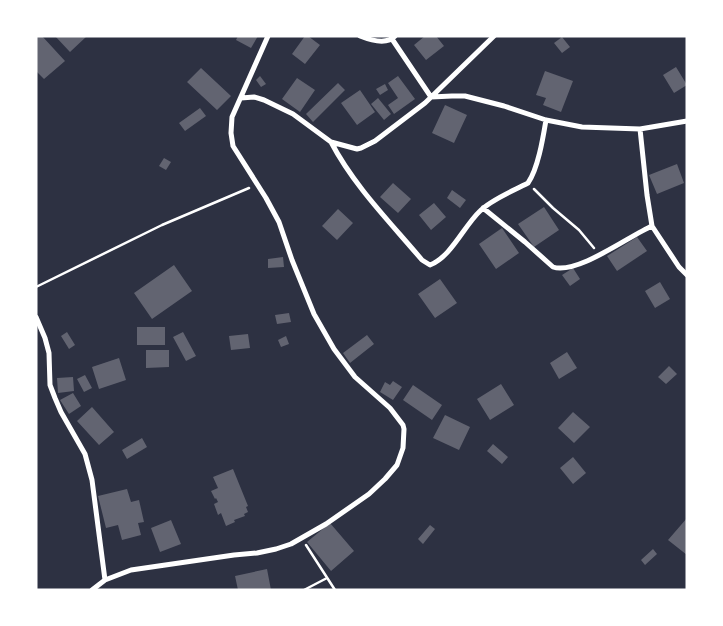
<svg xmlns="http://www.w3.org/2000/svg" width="723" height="626" font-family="Bitter,serif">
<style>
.building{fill:#626471}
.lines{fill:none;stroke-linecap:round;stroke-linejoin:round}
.path{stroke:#fff;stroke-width:2.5}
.minor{stroke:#fff;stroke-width:5}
</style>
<rect width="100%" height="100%" fill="#2d3142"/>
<path class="building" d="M36,36H42L65,61L44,79L36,71Z
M55,36H87L70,52Z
M238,36H258L251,48L236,40Z
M305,36H308L320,45L305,64L292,54Z
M425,36H436L444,46L426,60L414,45Z
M562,37L570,47L562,53L554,43Z
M676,67L687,85L674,93L663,75Z
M201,68L231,96L217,110L187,82Z
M545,71L573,81L561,112L543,105L546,98L536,95Z
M260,76L266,84L261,87L256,80Z
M398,76L415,99L394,114L388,105L398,98L388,83Z
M297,78L315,90L300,112L282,99Z
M338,83L345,90L313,122L306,114Z
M385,84L388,90L380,95L376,89Z
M360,90L375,112L357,125L341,103Z
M378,98L391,114L384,120L371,104Z
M445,105L467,115L454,143L432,133Z
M200,108L206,116L185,131L179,123Z
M164,158L171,162L166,170L159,166Z
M677,164L684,183L657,194L649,175Z
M393,183L411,199L398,213L380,197Z
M452,190L466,200L460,208L447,198Z
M434,203L446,217L431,230L419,215Z
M544,207L559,230L534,247L518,224Z
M338,209L353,223L337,240L322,226Z
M502,228L519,253L496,269L479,244Z
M637,237L647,251L617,271L607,256Z
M283,257L284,267L268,268V259Z
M174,265L192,291L152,319L134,293Z
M573,268L580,279L570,286L562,275Z
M440,279L457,303L435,318L418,294Z
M660,282L670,299L655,308L645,291Z
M289,313L291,322L277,324L275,315Z
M137,327H165V345H137Z
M67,332L75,345L69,349L61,336Z
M183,332L196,356L186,361L173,337Z
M248,334L250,348L231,350L229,336Z
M367,335L374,344L350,363L343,353Z
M286,336L289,344L281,347L278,340Z
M146,350H169V367L146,368Z
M567,352L577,368L559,379L550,363Z
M119,358L126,380L99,389L92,367Z
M669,366L677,374L666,384L658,377Z
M85,375L92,388L84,392L77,379Z
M73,377L74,391L58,393L57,378Z
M393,381L402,387L393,400L380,392L385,382L390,385Z
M501,384L514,405L490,420L477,399Z
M413,385L442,405L432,420L403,400Z
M73,393L81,406L69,414L60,400Z
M92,407L114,432L99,445L77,421Z
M573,412L590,427L574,443L558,428Z
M445,415L470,427L459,450L433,438Z
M142,438L147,447L127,459L122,450Z
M493,444L508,457L502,464L487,451Z
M573,457L586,473L573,484L560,468Z
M233,469L248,506L246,507L248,512L244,514L245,516L234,520L235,522L226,526L221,513L218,515L214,504L218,502L216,498L215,499L211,491L218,488L213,477Z
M127,489L131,502L139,500L144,522L138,523L141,535L122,540L118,525L106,528L98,496Z
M687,518V555L668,540Z
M171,520L181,544L160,552L151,528Z
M330,523L354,551L331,571L307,542Z
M430,525L435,529L423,544L418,539Z
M653,549L657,554L645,565L641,560Z
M267,569L271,590H238L235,576Z"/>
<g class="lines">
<path class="path" d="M534,189L553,208L579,230L594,248
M36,287L162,225L249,188
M306,545L335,590
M304,590L327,578"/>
<path class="minor" d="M360,36C370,40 387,45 395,36
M392,39L431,97L452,96H465L504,106L546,120L582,127L640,129L687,121
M241,98L254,97L264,100L293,114L331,142L357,149L361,148L375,141L425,103L494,36
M640,129L647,195L652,226L679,267L687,275
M331,142C354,186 390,222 422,260L430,265C451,257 464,226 480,211C492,199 513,191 528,183C538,169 543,138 546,120
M483,208L525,242L553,267C577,275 629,236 652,226
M36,317L45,338L49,353L50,385L55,398L61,412L85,454L92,480L105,580
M92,590L105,580L131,570L234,555L257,553L276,549L291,544L326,524L369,494L385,479L397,465L403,448L404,429L403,425L390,408L355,377L334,349L314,314L292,260L279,222L266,198L233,146L231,133L232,117L268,36"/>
</g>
<rect width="723" height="626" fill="none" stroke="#ffffff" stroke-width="75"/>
</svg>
